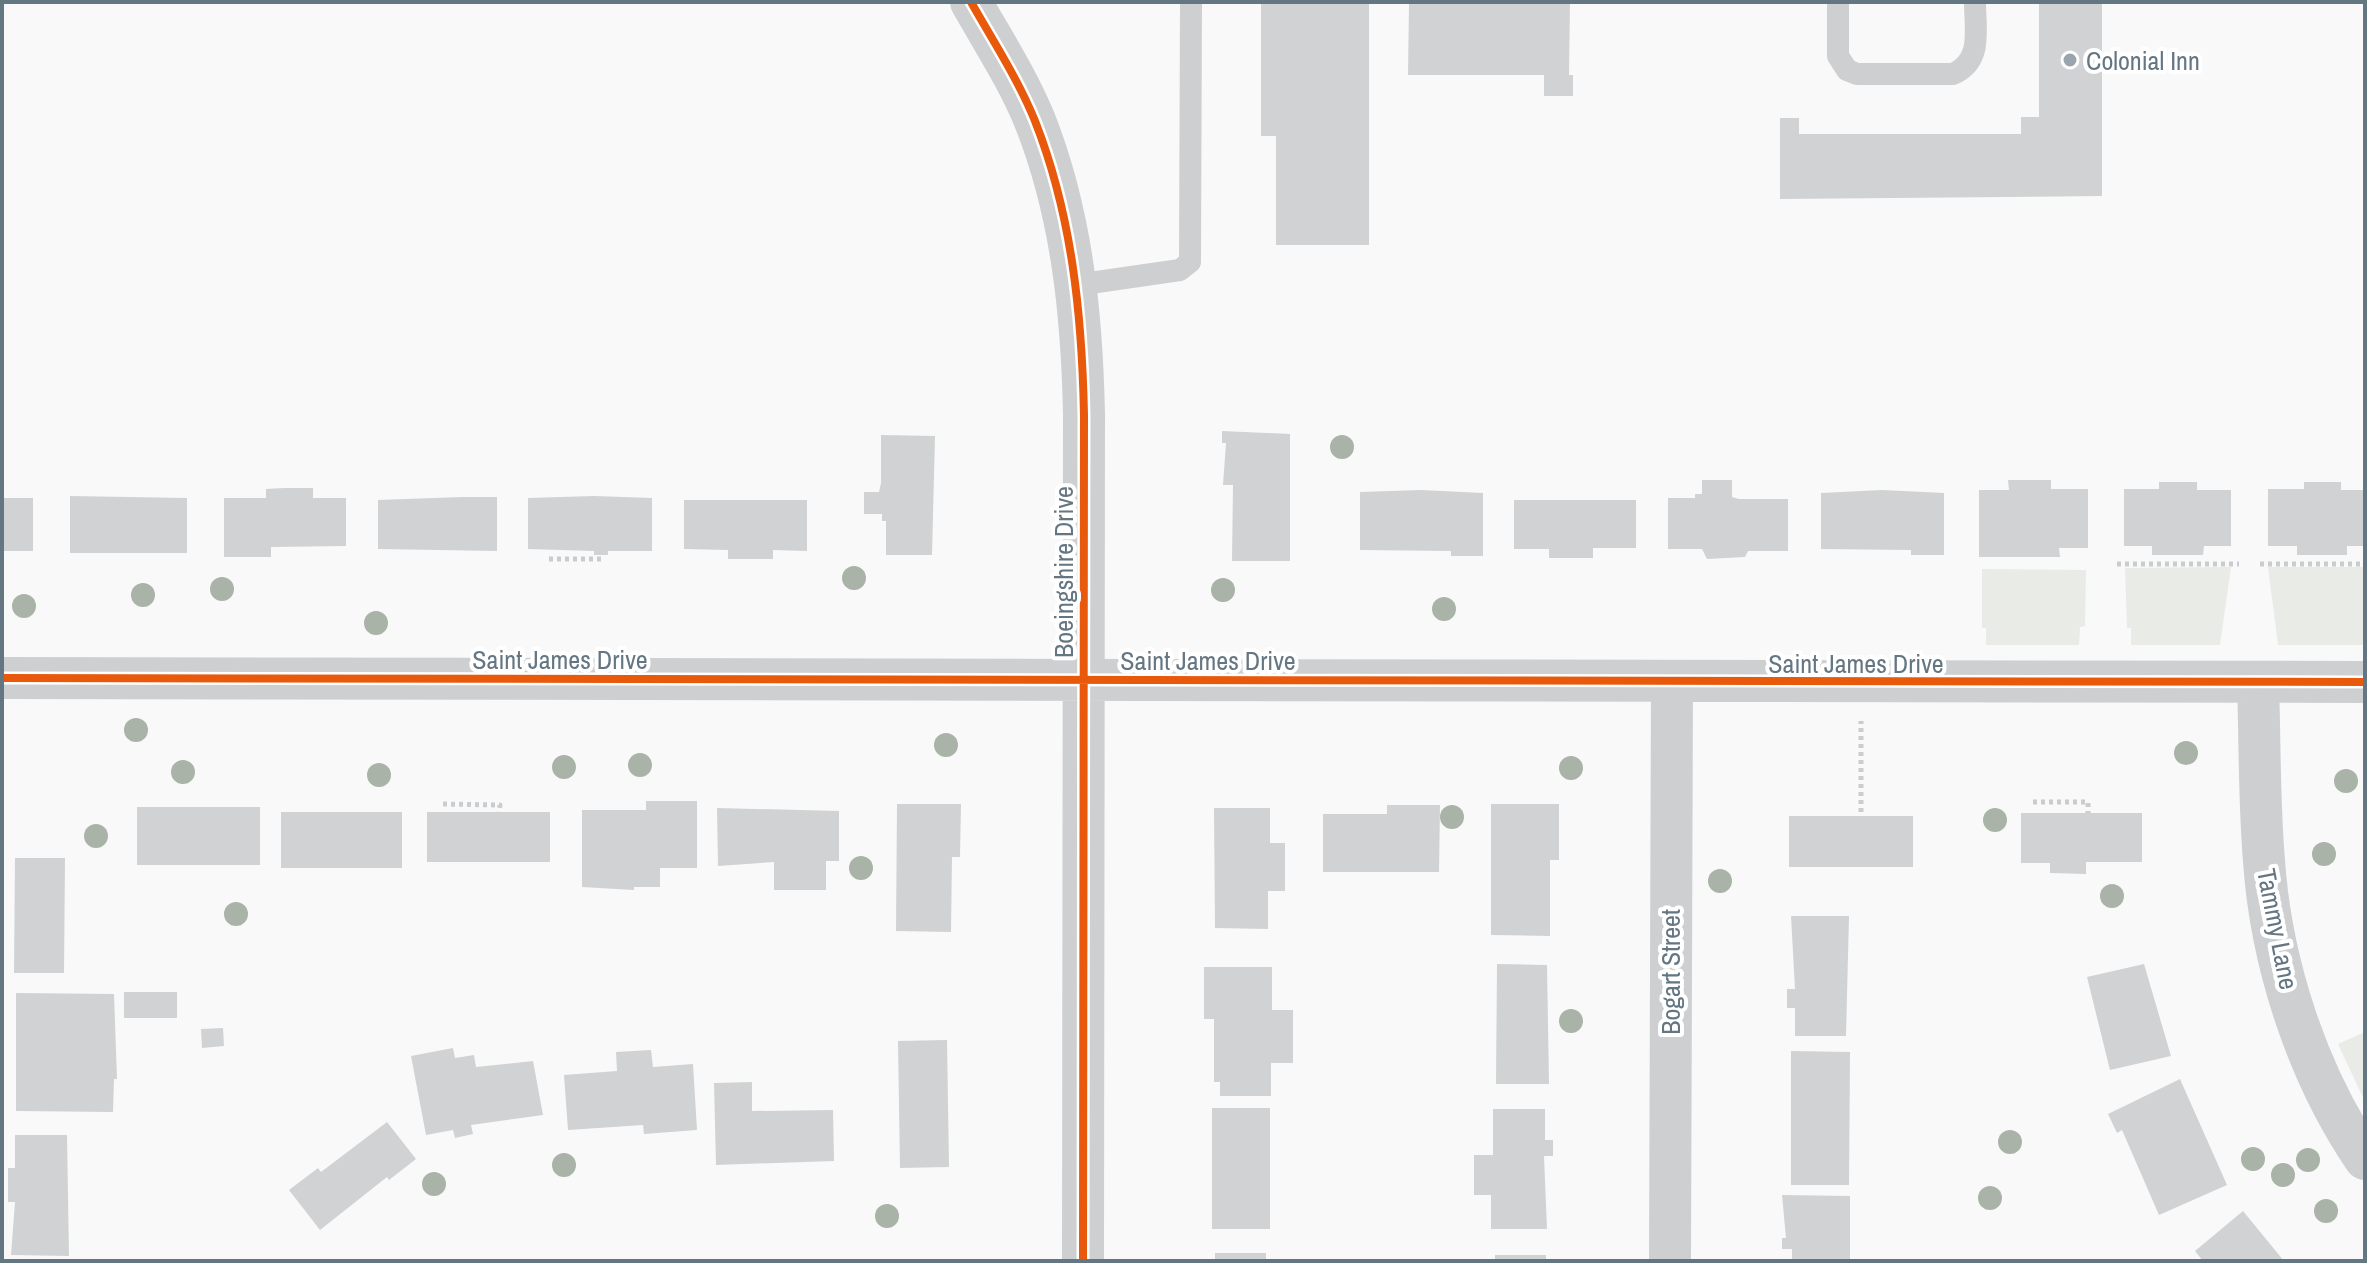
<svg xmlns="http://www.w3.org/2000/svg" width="2367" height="1263" font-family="'Archivo Narrow',sans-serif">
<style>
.green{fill:#e8ebe6}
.building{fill:#d0d2d3}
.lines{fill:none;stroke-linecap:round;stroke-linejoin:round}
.path{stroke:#cbcccd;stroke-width:5;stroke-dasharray:4 4;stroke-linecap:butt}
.service{stroke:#cecfd0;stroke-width:22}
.minor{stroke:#cecfd0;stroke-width:42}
.cycleway-casing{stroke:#fff;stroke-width:13}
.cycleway{stroke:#e8590c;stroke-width:8}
.tree{fill:#a9b3a7}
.poi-dot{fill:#99a4ac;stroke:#fff;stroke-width:3}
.labels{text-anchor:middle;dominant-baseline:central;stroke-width:8;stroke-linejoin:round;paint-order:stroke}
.poi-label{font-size:26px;fill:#657683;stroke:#fff;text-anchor:start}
.street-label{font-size:26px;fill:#657683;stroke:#fff}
</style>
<rect width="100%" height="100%" fill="#f9f9f9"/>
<path class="green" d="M2231,567L2220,645H2131V628H2127L2125,568Z
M2268,567H2365L2364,645H2278Z
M1982,569L2086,570L2085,626L2080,627L2079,645H1986V628H1982Z
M2365,1032V1102L2338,1044Z"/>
<path class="building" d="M1261,2H1369V245H1276V136H1261Z
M1409,2H1570L1569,75H1573V96H1544V75H1408Z
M2039,2H2102V196L1780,199V118H1799V134H2021V117H2039Z
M1222,431L1290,434V561H1232L1233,485H1223L1226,443H1222Z
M881,435L935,436L932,555H886V521H882V514H864V492H879L881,483Z
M1702,480H1732V497L1739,499H1788V551H1748L1745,557L1707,559L1702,549H1668V498H1695V494H1702Z
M2008,480H2051V489H2088V548H2059L2060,557H1979V490H2009Z
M2159,482H2197V490H2231V546H2204L2203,555H2152V546H2124V489H2159Z
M2304,482H2341V490H2365V546H2347V555H2297V546H2268V489H2304Z
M284,488H313V498H346V546L271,547V557H224V498H266V489Z
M1421,490L1483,493V556H1451V551L1360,550V492Z
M1882,490L1944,493V555H1911V550L1821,549V493Z
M70,496L187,498V553H70Z
M594,496L652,498V551H608V555H594V551L528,549V498Z
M462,497H497V551L378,549V500Z
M2,498H33V551H2Z
M684,500H807V551L773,550V559H728V550L684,549Z
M1514,500H1636V548H1593V558H1549V549H1514Z
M646,801H697V868H660V887H634V890L582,887V810H646Z
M897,804H961L960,857H952L951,932L896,931Z
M1491,804H1559V860H1550V936L1491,935Z
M1387,805H1440L1439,872H1323V814H1387Z
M137,807H260V865H137Z
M717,808L839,811V861H826V890H774V862L718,866Z
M1214,808H1270V843H1285V891H1268V929L1215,928Z
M281,812H402V868H281Z
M427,812H550V862H427Z
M2021,813H2142V862H2086V874L2050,873V863H2021Z
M1789,816H1913V867H1789Z
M15,858H65L64,973H14Z
M1791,916H1849L1846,1036H1795V1008H1787V989H1795Z
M1497,964L1547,965L1549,1084H1496Z
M2144,964L2171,1056L2110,1070L2087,977Z
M1204,967H1272V1010H1293V1063H1271V1096H1220V1082H1214V1019H1204Z
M124,992H177V1018H124Z
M16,993L114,994L117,1079H114L113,1112L16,1111Z
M223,1028L224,1046L202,1048L201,1029Z
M947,1040L949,1167L900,1168L898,1041Z
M453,1048L455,1058L474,1055L476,1067L533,1061L543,1115L471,1125L473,1134L455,1138L453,1130L426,1135L411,1056Z
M651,1050L653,1067L693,1064L697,1130L644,1134L643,1125L568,1130L564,1075L617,1071L616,1052Z
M1791,1051L1850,1052L1849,1185H1791Z
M2180,1079L2227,1185L2159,1215L2122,1130L2117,1133L2108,1114Z
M752,1082V1111L833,1110L834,1161L716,1165L714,1083Z
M1212,1108H1270V1229H1212Z
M1493,1109H1545V1140H1553V1156H1544L1547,1229H1491V1195H1474V1155H1493Z
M387,1122L416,1159L389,1180L387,1177L320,1230L289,1190L318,1168L321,1172Z
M15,1135H67L69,1256L11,1255L15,1202H8V1168H15Z
M1782,1195L1850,1196V1261H1792V1249H1782V1238H1786Z
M2243,1211L2284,1261H2203L2195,1251Z
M1215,1253H1266V1261H1215Z
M1495,1255H1546V1261H1495Z"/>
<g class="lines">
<path class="path" d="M549,559H602
M2117,564H2239
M2260,564H2365
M2033,802H2088V813
M443,804L500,805L499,812
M1861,812V721"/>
<path class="service" d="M1838,2V56L1847,70L1857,74H1953C1983,61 1975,30 1975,2
M1076,285L1180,270L1190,262L1191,2"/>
<path class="minor" d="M971,2C993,41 1018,79 1035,121C1072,215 1082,315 1084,415L1083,1261
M2,678L2365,682
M2258,684C2260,742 2259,802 2264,861C2271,963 2307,1074 2365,1159
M1670,1261L1672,682"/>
<defs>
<path id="cycleway" d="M971,2C993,41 1018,79 1035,121C1072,215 1082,315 1084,415L1083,1261
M2,678L2365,682"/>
</defs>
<use href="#cycleway" class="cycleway-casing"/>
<use href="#cycleway" class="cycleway"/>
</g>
<g class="tree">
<circle cx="1342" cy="447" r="12"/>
<circle cx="854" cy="578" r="12"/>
<circle cx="222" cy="589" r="12"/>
<circle cx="1223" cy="590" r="12"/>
<circle cx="143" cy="595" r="12"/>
<circle cx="24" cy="606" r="12"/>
<circle cx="1444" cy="609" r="12"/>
<circle cx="376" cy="623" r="12"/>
<circle cx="136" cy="730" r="12"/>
<circle cx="946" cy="745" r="12"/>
<circle cx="2186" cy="753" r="12"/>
<circle cx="640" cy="765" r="12"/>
<circle cx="564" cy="767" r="12"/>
<circle cx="1571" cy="768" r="12"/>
<circle cx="183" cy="772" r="12"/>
<circle cx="379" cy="775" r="12"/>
<circle cx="2346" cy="781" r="12"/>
<circle cx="1452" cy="817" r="12"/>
<circle cx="1995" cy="820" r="12"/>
<circle cx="96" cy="836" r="12"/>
<circle cx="2324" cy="854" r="12"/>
<circle cx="861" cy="868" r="12"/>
<circle cx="1720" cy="881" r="12"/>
<circle cx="2112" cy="896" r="12"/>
<circle cx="236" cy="914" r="12"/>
<circle cx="1571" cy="1021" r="12"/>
<circle cx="2010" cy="1142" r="12"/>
<circle cx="2253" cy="1159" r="12"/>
<circle cx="2308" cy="1160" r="12"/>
<circle cx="564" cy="1165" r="12"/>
<circle cx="2283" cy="1175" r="12"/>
<circle cx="434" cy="1184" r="12"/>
<circle cx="1990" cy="1198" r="12"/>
<circle cx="2326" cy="1211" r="12"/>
<circle cx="887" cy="1216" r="12"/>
</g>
<circle class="poi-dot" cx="2070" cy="60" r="8"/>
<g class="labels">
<g class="poi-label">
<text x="2086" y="60">Colonial Inn</text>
</g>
<g class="street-label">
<text transform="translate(1063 572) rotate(-90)">Boeingshire Drive</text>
<text x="560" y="659">Saint James Drive</text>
<text x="1208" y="660">Saint James Drive</text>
<text x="1856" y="663">Saint James Drive</text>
<text transform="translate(2278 929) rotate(79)">Tammy Lane</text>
<text transform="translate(1670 972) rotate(-90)">Bogart Street</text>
</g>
</g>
<rect width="2367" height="1263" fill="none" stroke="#657683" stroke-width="8"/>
</svg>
